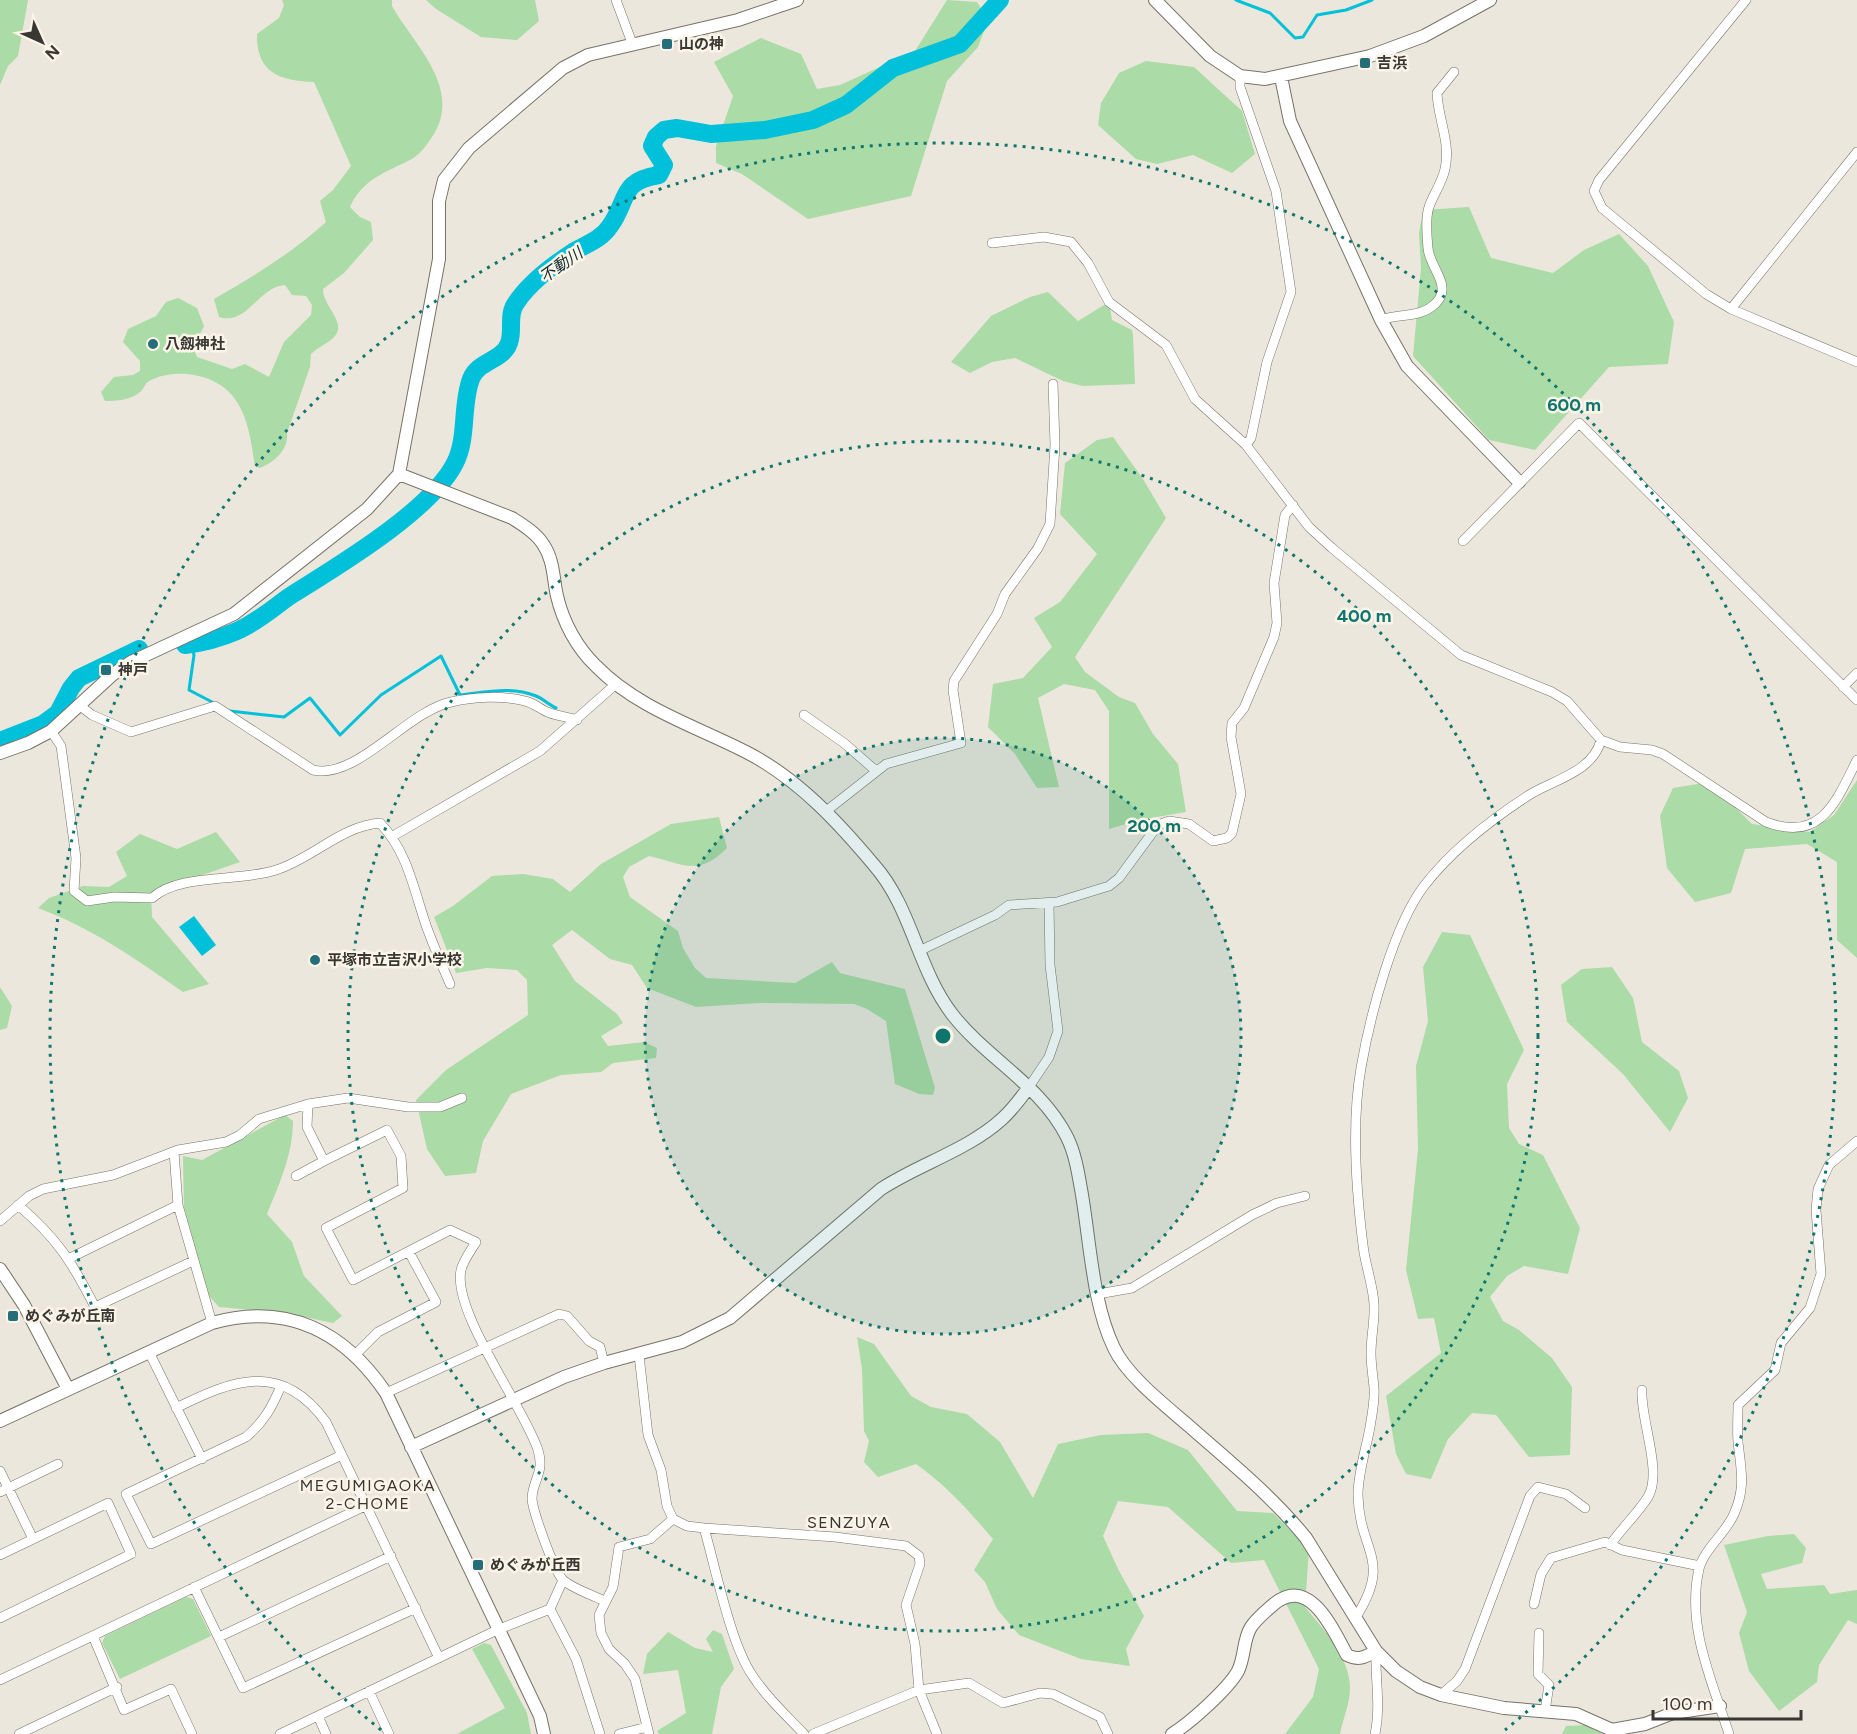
<svg xmlns="http://www.w3.org/2000/svg" width="1857" height="1734" font-family="Figtree,'Noto Sans JP',sans-serif">
<style>
.green{fill:#abdba6}
.water{fill:#01c0da}
.lines{fill:none;stroke-linecap:round;stroke-linejoin:round}
.stream{stroke:#01c0da;stroke-width:3}
.river{stroke:#01c0da;stroke-width:18}
.minor-casing{stroke:#787369;stroke-width:10}
.tertiary-casing{stroke:#787369;stroke-width:14}
.minor{stroke:#fff;stroke-width:9}
.tertiary{stroke:#fff;stroke-width:12}
.ring{fill:none;stroke:#0f766e;stroke-width:3;stroke-dasharray:3 6}
.poi-dot{fill:#256e79;stroke:#faf4e9;stroke-width:2}
.labels{text-anchor:middle;dominant-baseline:central;stroke-width:5;stroke-linejoin:round;paint-order:stroke}
.poi-label{font-size:15px;font-weight:bold;fill:#393733;stroke:#faf4e9;text-anchor:start}
.water-label{font-size:16px;font-style:italic;fill:#162e33;stroke:#faf4e9}
.neighbourhood-label{font-size:16px;letter-spacing:1.5px;fill:#393733;stroke:#faf4e9}
.centre{fill:#0f766e;stroke:#faf4e9;stroke-width:3}
.ring-label{font-size:18px;text-anchor:middle;font-weight:bold;fill:#0f766e;stroke:#faf4e9;stroke-width:5;stroke-linejoin:round;paint-order:stroke}
</style>
<rect width="100%" height="100%" fill="#ece7dc"/>
<path class="green" d="M0,0H28L18,56L8,66L0,85Z
M282,0H392V6C414,45 464,89 432,137C424,149 419,156 406,162C381,174 362,181 350,207L360,217L371,222L373,240L344,273L323,289C323,308 351,324 331,340C324,345 317,348 311,354L310,367L287,433C289,449 274,463 259,468L255,466C249,424 243,384 194,375C181,372 161,374 149,381C145,383 144,389 140,392C131,400 117,401 105,401L101,392L114,377L133,375L140,371V361L123,342L128,329L156,316L166,302L178,298L197,308L204,326L193,348L197,357L232,369L245,364L269,377L284,342L311,315L312,305L306,296L292,295L285,285C258,287 247,326 219,317L214,299C254,276 292,253 326,222L320,201L333,190L351,166L314,82C280,81 256,73 257,34L279,18L284,5Z
M426,0H535L539,21L517,40L481,37L436,9Z
M947,0L977,2L988,20L978,47L947,81L911,196L808,219L742,174L716,163V146L733,96L714,62L761,38L801,54L817,89L840,85L915,51Z
M1146,61L1194,67L1242,111L1255,154L1232,173L1193,155L1157,164L1136,159L1098,125L1101,103L1119,73Z
M1469,207L1491,258L1553,273L1584,250L1619,234L1648,266L1674,322L1668,364L1609,367L1535,450L1489,440L1413,356L1421,268L1419,233L1423,210Z
M1048,292L1078,321L1109,302L1112,320L1132,330L1133,335L1135,384L1083,386L1063,381L1015,358L992,362L970,373L951,362L991,316L1030,297Z
M1113,437L1143,479L1166,518L1075,657L1085,672L1119,697L1135,703L1153,734L1178,764L1186,812L1139,820L1109,829V711L1095,690L1064,684L1038,698L1059,787L1037,788L1015,754L988,727L993,684L1023,678L1052,647L1034,618L1060,602L1097,554L1060,514L1065,463L1097,440Z
M1857,780V958L1837,940V862L1807,844L1745,849L1731,893L1695,902L1667,868L1660,816L1673,788L1710,782L1752,824L1810,832L1834,815Z
M719,817L727,848C698,877 684,864 649,856L629,867L623,877L630,897L678,931L683,948L695,968L706,978L795,983L832,962L840,973L905,989L935,1088L933,1095L919,1094L895,1084L886,1021L867,1009L854,1004L759,1003L696,1007L647,988L632,965L610,959L572,930L552,945L575,981L617,1014L623,1023L601,1036L608,1046L644,1042L657,1048L656,1058L613,1063L601,1072L561,1075L511,1094L483,1141L476,1173L445,1176L427,1149L416,1100L446,1070L528,1015L527,980L517,970L487,968L456,973L434,917L453,906L492,876L523,874L553,879L570,892L601,864L671,824Z
M216,832L240,862L151,893L152,917L209,984L183,992C136,959 92,928 38,908L49,898L83,886L109,887L127,876L116,852L140,834L177,849Z
M1442,932L1470,935L1524,1050L1507,1084L1509,1128L1519,1144L1543,1155L1580,1228L1568,1274L1524,1266L1507,1276L1490,1297L1503,1321L1519,1330L1552,1358L1572,1387L1570,1455L1529,1457L1496,1415L1472,1413L1448,1439L1431,1479L1406,1474L1396,1454L1386,1396L1441,1353L1434,1318L1418,1319L1406,1270L1418,1149L1416,1066L1428,1021L1423,967Z
M1612,967L1633,998L1642,1042L1679,1071L1688,1098L1670,1132L1623,1074L1567,1022L1561,985L1582,969Z
M0,987L12,1006L7,1028L0,1030Z
M285,1115L293,1121C293,1154 279,1185 267,1214L292,1242L304,1276L342,1316L333,1323L286,1313L219,1307L208,1295L184,1207L183,1156L202,1160Z
M857,1337L874,1344L911,1396L931,1407L967,1414L1000,1442L1033,1498L1058,1444L1101,1435L1148,1433L1188,1450L1237,1511L1273,1513L1309,1549L1305,1607C1323,1629 1350,1657 1350,1688C1350,1703 1343,1719 1340,1734H1285L1313,1697L1319,1669L1264,1560L1231,1563L1168,1507L1118,1501L1103,1536L1118,1569L1144,1616L1126,1649L1130,1666L1081,1659L1019,1635L997,1609L985,1582L974,1570L993,1539C969,1511 946,1485 916,1464L878,1477L864,1462L869,1441L864,1431L862,1369Z
M1794,1534L1806,1548L1802,1563L1761,1574L1767,1589L1824,1585L1830,1594L1857,1590V1624L1848,1620L1819,1665L1817,1682L1779,1711L1749,1671L1739,1633L1747,1612L1724,1545L1768,1536Z
M186,1597L193,1599L211,1636L120,1679L102,1643L105,1636Z
M713,1630L722,1634L734,1669L721,1687L712,1734H659L657,1731L686,1713L678,1670L643,1674L647,1654L668,1632L695,1648L713,1652L706,1639Z
M484,1643L491,1645L527,1713L531,1734H457L505,1708L472,1649Z
M1585,1725L1603,1734H1562L1566,1726Z"/>
<path class="water" d="M194,916L216,945L202,956L179,927Z"/>
<g class="lines">
<path class="stream" d="M1236,0L1270,13L1295,38L1303,37L1317,15L1346,10L1372,0
M191,644L194,655L189,690L214,703
M230,711L284,717L310,698L340,735L381,695L441,656L460,695C487,692 511,686 536,696C544,699 549,705 556,708"/>
<path class="river" d="M185,645C202,643 221,638 237,631C256,623 273,608 290,596C336,567 431,511 455,463C468,438 461,405 471,379C477,361 503,361 509,343C514,330 507,315 516,303C529,283 553,265 573,252C586,244 601,240 610,226C629,200 619,181 659,175L664,165L652,146L656,137L664,130L677,128L711,134L765,130L813,120L846,105L893,68L960,44L1000,0
M0,741L43,724L58,713L71,688L79,678L139,649"/>
<defs>
<path id="minor" d="M616,0L632,43
M1746,0L1599,180L1594,191L1602,208L1706,294L1731,309L1857,362
M1240,76V87L1276,191L1291,292L1267,362L1251,438L1246,445
M992,243L1044,237L1071,242L1088,263L1109,302L1166,345L1195,399L1246,445L1309,527L1332,548L1461,655L1552,692L1567,701L1601,740L1620,747L1652,750L1663,754L1766,822C1821,843 1836,802 1857,760
M1731,309L1857,152
M1381,320C1399,313 1420,319 1436,303C1453,285 1429,267 1428,248C1427,237 1425,218 1429,207C1433,195 1442,183 1445,169C1451,143 1438,119 1437,93L1454,72
M1463,541L1579,423L1857,700
M1843,687L1857,673
M79,705L92,715L131,732L215,706L313,770C357,780 406,712 451,702C473,697 502,695 525,701C534,703 541,710 550,713C558,716 568,717 577,720
M804,715L844,743L875,770
M51,731L61,746L76,858L74,891L87,901L114,897L152,898C179,873 241,882 276,870C312,859 341,826 380,823C408,852 414,891 427,928C434,947 442,965 450,984
M825,812L886,764L961,743L953,690L954,681L997,614L1005,594L1038,548L1050,524L1055,445L1053,384
M393,836L540,751L616,684
M919,951L995,915L1009,905L1057,902L1109,886L1119,878L1158,825L1169,821L1189,824L1213,841L1227,838L1232,833L1241,794L1231,737L1232,723L1244,708L1274,637L1277,623L1274,583L1285,515L1293,505
M1029,1087L1049,1057L1058,1031L1050,965L1049,903
M308,1104L307,1127L324,1161L387,1130L401,1156L403,1188L326,1228L353,1280L450,1230L476,1242C471,1250 463,1261 461,1270C452,1312 524,1407 538,1450C545,1473 532,1481 532,1499C533,1512 554,1571 563,1580C573,1589 593,1595 604,1601
M174,1152L178,1205L212,1323
M296,1176L324,1161
M18,1205C57,1238 72,1262 95,1307L193,1261
M0,1221L29,1196L43,1189L113,1175L178,1150L226,1142L240,1135L259,1119L308,1104L348,1098L408,1107H440L462,1098
M70,1258L178,1205
M1098,1294L1132,1288L1252,1215L1277,1203L1305,1196
M149,1352L202,1459
M355,1355L378,1332L436,1302L409,1252
M639,1355L648,1435L661,1470L667,1506L673,1519L687,1526L704,1528L835,1537L906,1546L919,1556L920,1564L906,1605L915,1644L919,1690L937,1734
M281,1386C272,1407 264,1422 246,1437L126,1494L151,1544L342,1455
M386,1393L559,1314L567,1316L589,1341L600,1347L604,1363
M176,1408C234,1379 282,1361 326,1422L439,1658
M0,1471L33,1539
M0,1492L58,1464
M704,1528C716,1569 730,1642 752,1675C766,1697 786,1715 804,1734
M1610,1545C1622,1528 1638,1513 1648,1497C1663,1472 1640,1419 1642,1390
M0,1555L108,1503L131,1554L0,1618
M194,1587L243,1688L416,1608
M1534,1604L1541,1574L1551,1558L1605,1542L1622,1550L1700,1566
M550,1609L576,1659L600,1734
M1356,1617C1393,1559 1359,1552 1358,1495C1358,1472 1366,1450 1370,1427C1372,1415 1375,1400 1374,1388C1373,1376 1371,1365 1371,1353C1371,1337 1375,1320 1374,1304C1373,1284 1365,1265 1363,1245C1356,1189 1351,1124 1361,1068C1370,1016 1393,927 1424,886C1451,851 1492,819 1529,795C1553,780 1593,772 1601,740
M1539,1633L1538,1674L1549,1685L1545,1711
M93,1636L124,1710L171,1689L192,1734
M219,1637L391,1556
M0,1680L367,1505
M369,1691L389,1734
M1441,1695L1457,1681L1465,1669L1530,1496L1538,1487L1566,1494L1585,1508
M318,1716L326,1734
M19,1734L117,1687
M280,1734L497,1630L550,1609L563,1580
M619,1734L647,1727
M649,1734L635,1679L625,1664L609,1649L601,1633L599,1615L613,1587L619,1547L650,1539L673,1519
M813,1734L919,1690L969,1683L1003,1703L1040,1693L1053,1694L1100,1717L1108,1734
M1375,1734C1381,1706 1375,1679 1376,1651
M1729,1734C1712,1681 1686,1626 1699,1569C1704,1549 1726,1533 1734,1514C1746,1487 1741,1470 1738,1442C1737,1430 1738,1417 1738,1405L1775,1370L1781,1343L1810,1308L1821,1274L1816,1210L1818,1189L1829,1165L1857,1141"/>
<path id="tertiary" d="M1155,0L1210,56L1240,76L1265,79L1370,56L1424,36L1490,0
M1281,77L1290,121L1381,320L1407,366L1519,482
M399,474L512,518C523,525 536,533 543,544C554,560 553,578 557,596C563,622 577,648 596,666C638,709 696,726 748,753C798,779 838,822 874,865C912,908 917,968 952,1014C987,1059 1041,1085 1067,1137C1075,1153 1078,1172 1081,1189C1090,1239 1092,1303 1114,1348C1127,1376 1166,1406 1189,1426C1230,1462 1272,1496 1306,1538L1376,1651L1396,1671L1420,1687L1441,1695L1504,1708L1576,1714L1612,1730L1645,1724L1673,1713L1720,1706
M0,753L28,743L51,731L112,675L131,662L234,614L367,509L399,474L439,259V201L444,180L469,148L563,68L588,55L738,20L797,0
M0,1269L24,1305L68,1389
M0,1421L212,1323C287,1302 344,1331 386,1393L540,1716L544,1734
M411,1447L564,1377L604,1363L682,1342L730,1318L881,1189C919,1164 968,1150 1002,1119C1012,1110 1021,1098 1029,1087
M1172,1734C1190,1723 1228,1689 1238,1671C1245,1657 1243,1639 1251,1627C1257,1618 1266,1611 1274,1604C1310,1575 1333,1630 1347,1655C1359,1661 1365,1657 1376,1651"/>
</defs>
<use href="#minor" class="minor-casing"/>
<use href="#tertiary" class="tertiary-casing"/>
<use href="#minor" class="minor"/>
<use href="#tertiary" class="tertiary"/>
</g>
<circle cx="943" cy="1036" r="298" fill="#0f766e" fill-opacity=".12"/>
<g class="ring">
<circle cx="943" cy="1036" r="298"/>
<circle cx="943" cy="1036" r="595"/>
<path d="M381 1730A893 893 0 1 1 1505 1730"/>
</g>
<g class="poi-dot">
<rect x="661" y="38" width="12" height="12" rx="3"/>
<rect x="1359" y="57" width="12" height="12" rx="3"/>
<circle cx="153" cy="344" r="6"/>
<rect x="100" y="664" width="12" height="12" rx="3"/>
<circle cx="315" cy="960" r="6"/>
<rect x="7" y="1310" width="12" height="12" rx="3"/>
<rect x="472" y="1559" width="12" height="12" rx="3"/>
</g>
<g class="labels">
<g class="poi-label">
<text x="679" y="44">山の神</text>
<text x="1377" y="63">吉浜</text>
<text x="165" y="344">八劔神社</text>
<text x="118" y="670">神戸</text>
<text x="327" y="960">平塚市立吉沢小学校</text>
<text x="25" y="1316">めぐみが丘南</text>
<text x="490" y="1565">めぐみが丘西</text>
</g>
<g class="water-label">
<text transform="translate(561 265) rotate(-35)">不動川</text>
</g>
<g class="neighbourhood-label">
<text x="368" y="1485">MEGUMIGAOKA<tspan x="368" dy="18">2-CHOME</tspan></text>
<text x="849" y="1522">SENZUYA</text>
</g>
</g>
<circle cx="943" cy="1036" r="9" class="centre"/>
<g class="ring-label">
<text x="1574" y="411">600 m</text>
<text x="1364" y="622">400 m</text>
<text x="1154" y="832">200 m</text>
</g>
<g transform="translate(42 42) rotate(135)" stroke="#faf4e9" stroke-width="4.5" paint-order="stroke">
<path d="M0-4.5L10 22L0 15L-10 22Z" fill="#393733"/>
<text y="-9" font-size="16" font-weight="bold" text-anchor="middle" fill="#393733">N</text>
</g>
<path d="M1653 1710v9h148v-9" fill="none" stroke="#393733" stroke-width="3"/>
<text x="1662" y="1710" font-size="18" fill="#393733" stroke="#faf4e9" stroke-width="4.5" paint-order="stroke">100 m</text>
</svg>
